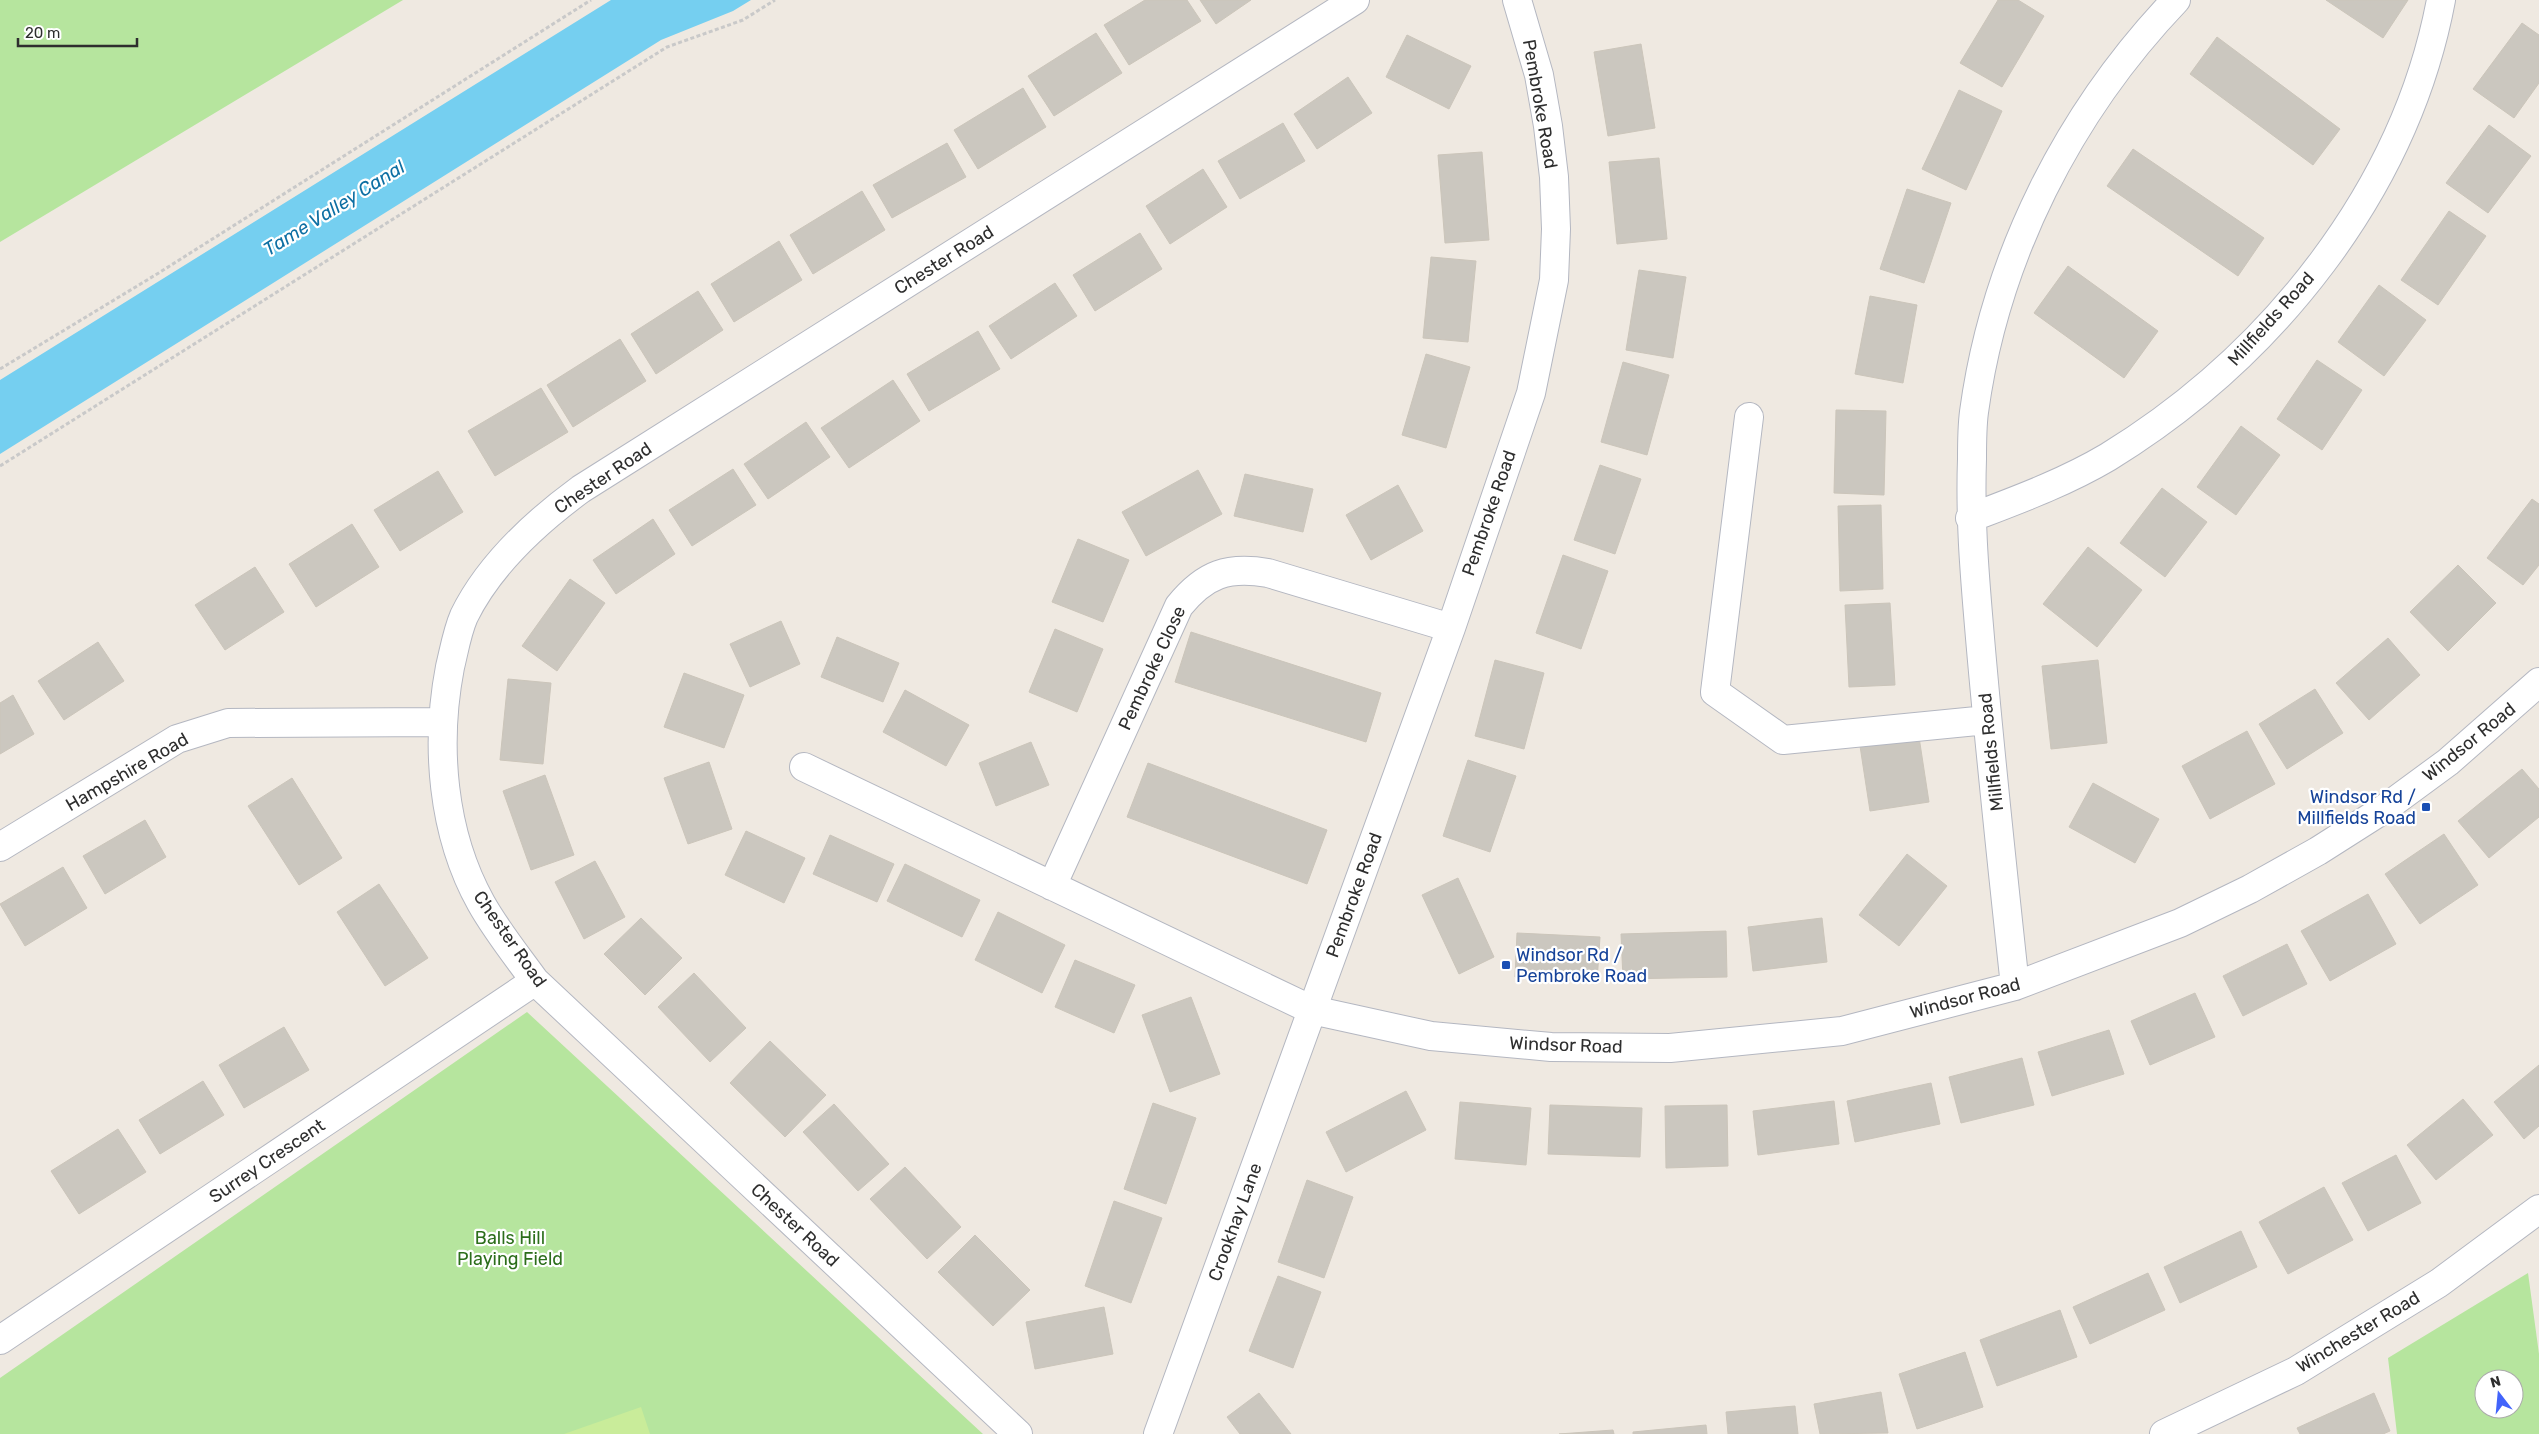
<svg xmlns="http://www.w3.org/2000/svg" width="2539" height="1434" font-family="Rubik,sans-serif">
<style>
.green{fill:#b6e59e;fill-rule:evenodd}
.pitch{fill:#c9ec9a}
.water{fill:#75cff0}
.building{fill:#cbc7bf;stroke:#cbc5ba}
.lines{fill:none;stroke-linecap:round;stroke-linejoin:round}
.minor-casing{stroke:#b4b7c1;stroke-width:30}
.path{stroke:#c9c9c9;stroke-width:3;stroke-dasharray:4 2.5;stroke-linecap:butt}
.minor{stroke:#fff;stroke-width:28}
.transit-dot{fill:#1a4fb4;stroke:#fff;stroke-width:2}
.labels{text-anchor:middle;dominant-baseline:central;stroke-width:4.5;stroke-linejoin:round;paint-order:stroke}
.street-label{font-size:18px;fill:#2e2e2e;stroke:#fff}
.transit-label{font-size:18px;fill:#164399;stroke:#fff;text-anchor:end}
.park-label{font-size:18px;fill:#2c6e1b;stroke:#fff}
.water-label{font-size:19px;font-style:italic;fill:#0d6fa3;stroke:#fff}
</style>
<rect width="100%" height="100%" fill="#efe9e1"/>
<path class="green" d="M0,0H403L0,242Z
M527,1012L983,1434H0V1378Z
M2528,1273L2539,1354V1434H2397L2388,1358ZM2484,1379H2514V1409H2484Z"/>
<path class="pitch" d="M641,1407L650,1434H564Z"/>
<path class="water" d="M611,0H751L733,11L661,40L0,454V380Z"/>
<path class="building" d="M1145,0H1187L1201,21L1129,65L1104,25Z
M1200,0H1251L1216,24Z
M1998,0H2018L2044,16L2002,87L1960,63Z
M2326,0H2408L2383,38Z
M2522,23L2539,35V83L2514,118L2473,89Z
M1096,33L1122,73L1054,116L1028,76Z
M1407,35L1471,66L1449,109L1386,77Z
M2217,37L2340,129L2313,165L2190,74Z
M1641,44L1655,128L1608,136L1594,52Z
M1348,77L1372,113L1317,149L1294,114Z
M1023,88L1046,127L978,169L954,130Z
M1959,90L2002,111L1966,190L1922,169Z
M1283,123L1305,161L1240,199L1218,161Z
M2489,125L2531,156L2488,213L2446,183Z
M947,143L966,177L892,218L873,185Z
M2133,149L2264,238L2238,276L2107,186Z
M1482,152L1489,240L1445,243L1438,155Z
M1659,158L1667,239L1617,244L1609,162Z
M1203,169L1227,207L1170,244L1146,206Z
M1907,189L1951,203L1924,283L1880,269Z
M862,191L885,230L813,274L790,235Z
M2449,211L2486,236L2438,305L2401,280Z
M1140,233L1162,269L1095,311L1073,275Z
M779,241L802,280L734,322L711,284Z
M1431,257L1476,261L1468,342L1423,338Z
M2068,266L2158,331L2124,378L2034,313Z
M1639,270L1686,277L1673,358L1626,350Z
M1055,283L1077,316L1011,359L989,326Z
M2379,285L2426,320L2384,376L2338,342Z
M698,291L723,330L656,374L631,334Z
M1870,296L1917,305L1903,383L1855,374Z
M978,331L1000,369L929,411L907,374Z
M620,339L646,381L573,427L547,385Z
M1426,354L1470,367L1446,448L1402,435Z
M2317,360L2362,390L2322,450L2277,419Z
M1623,362L1669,375L1647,455L1601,442Z
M893,380L920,421L849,468L821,428Z
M541,388L568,432L495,476L468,431Z
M1836,410L1886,411L1884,495L1834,493Z
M806,422L830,457L768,499L744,464Z
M2241,426L2280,455L2236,515L2197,487Z
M1600,465L1641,479L1615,554L1574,540Z
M733,469L756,505L692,546L669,510Z
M1198,470L1222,514L1146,556L1122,512Z
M438,471L463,512L400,551L374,510Z
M1245,474L1313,489L1303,532L1234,516Z
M1398,485L1423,531L1371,560L1346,515Z
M2162,488L2207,522L2165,577L2120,543Z
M2532,499L2539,504V565L2523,585L2487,558Z
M1881,505L1883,589L1840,591L1838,506Z
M653,519L675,554L616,594L593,560Z
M352,524L379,567L316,607L289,564Z
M1078,539L1129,560L1103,622L1052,602Z
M2088,547L2142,590L2097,647L2043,604Z
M1563,555L1608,571L1581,649L1536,633Z
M2458,565L2496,603L2448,651L2410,612Z
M255,567L284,612L225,650L195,605Z
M570,579L605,603L557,671L522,646Z
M1890,603L1895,685L1849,687L1845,605Z
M781,621L800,664L750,687L730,644Z
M1055,629L1103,649L1077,712L1029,692Z
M1191,632L1381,693L1366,742L1175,682Z
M837,637L899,663L883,702L821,677Z
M2388,638L2420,675L2369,720L2336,683Z
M98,642L124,681L64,720L38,681Z
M1495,660L1544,673L1524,749L1475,736Z
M2098,660L2107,743L2051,749L2042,666Z
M684,673L744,695L724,748L664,727Z
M508,679L551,683L543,764L500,760Z
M2315,689L2343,733L2287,769L2259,724Z
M905,690L969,725L946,766L883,732Z
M13,695L34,734L0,754V703Z
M2247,731L2275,784L2210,819L2182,766Z
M1919,737L1929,802L1870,811L1860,746Z
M1031,742L1049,785L996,806L979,763Z
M1468,760L1516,776L1490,852L1443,836Z
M709,762L732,829L688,844L664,778Z
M1148,763L1327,830L1307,884L1127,817Z
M2522,769L2539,789V817L2489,858L2458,821Z
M545,775L574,855L531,870L503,791Z
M292,778L342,858L299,885L248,806Z
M2093,783L2159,819L2135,863L2069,827Z
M145,820L166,857L105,894L83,856Z
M746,831L805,858L784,903L725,875Z
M2444,834L2478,885L2420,924L2385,874Z
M830,835L894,864L877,902L813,874Z
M1907,854L1947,886L1899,946L1859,915Z
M595,861L625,917L584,939L555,882Z
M905,864L980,900L962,937L887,901Z
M63,867L87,908L25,946L0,904Z
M1458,878L1494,957L1459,974L1422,895Z
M379,884L428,958L385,986L337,912Z
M2368,894L2396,944L2330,981L2301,931Z
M998,912L1065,945L1042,993L975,960Z
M641,918L682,958L645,995L604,954Z
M1822,918L1827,962L1753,971L1748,927Z
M1726,931L1727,977L1623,979L1621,934Z
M1517,933L1600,937L1597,982L1515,977Z
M2287,944L2307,984L2243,1016L2223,976Z
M1075,960L1135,985L1114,1033L1055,1007Z
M694,973L746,1028L710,1062L658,1007Z
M2195,993L2215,1037L2150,1065L2131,1021Z
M1191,997L1220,1074L1170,1092L1142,1015Z
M284,1027L309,1070L244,1108L219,1065Z
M2109,1030L2124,1074L2052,1096L2038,1052Z
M770,1041L826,1095L785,1137L730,1083Z
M2022,1058L2034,1105L1961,1123L1949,1077Z
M2539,1065V1126L2524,1139L2494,1102Z
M203,1081L224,1115L160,1154L139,1120Z
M1931,1083L1940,1124L1855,1142L1847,1101Z
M1406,1091L1426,1130L1346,1172L1326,1132Z
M2463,1099L2493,1135L2436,1180L2407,1145Z
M1834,1101L1839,1144L1758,1155L1753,1111Z
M1460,1102L1531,1108L1526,1165L1455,1159Z
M1153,1103L1196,1118L1166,1204L1124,1189Z
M834,1104L889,1164L858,1191L803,1132Z
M1550,1105L1642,1108L1640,1157L1548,1154Z
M1727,1105L1728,1166L1666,1168L1665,1106Z
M118,1129L146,1172L79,1214L51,1171Z
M2396,1155L2421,1203L2368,1231L2342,1183Z
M905,1167L961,1227L927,1259L870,1199Z
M1307,1180L1353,1197L1324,1278L1278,1262Z
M2324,1187L2353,1240L2288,1274L2259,1222Z
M1114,1201L1162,1218L1131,1303L1085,1286Z
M2241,1231L2257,1267L2180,1303L2164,1267Z
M975,1235L1030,1290L993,1326L938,1272Z
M2148,1273L2165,1310L2090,1344L2073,1307Z
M1278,1276L1321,1292L1293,1368L1249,1351Z
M1104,1307L1113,1354L1035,1369L1026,1322Z
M2060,1310L2077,1357L1997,1386L1980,1340Z
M1965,1352L1983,1407L1917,1429L1899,1374Z
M1881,1392L1888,1433L1820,1434L1814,1404Z
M1259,1393L1291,1434H1240L1227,1417Z
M2374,1393L2390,1431L2383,1434H2300L2297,1428Z
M1795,1406L1798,1434H1728L1726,1412Z
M1706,1425L1707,1434H1633V1432Z
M1613,1430L1614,1434H1559Z"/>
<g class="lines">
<defs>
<path id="minor" d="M1749,417L1715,692L1783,740L1987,720
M1970,518C2017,500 2064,483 2108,457C2271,357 2405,191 2441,0
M804,767L1312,1010L1431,1036L1551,1047L1670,1048L1842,1031L2015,986L2180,923L2250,889L2318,851L2384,809L2448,762L2539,682
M0,847L177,739L228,723L442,722
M1052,886L1179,606C1205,574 1228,566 1268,573L1451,628
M2015,986C2002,866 1989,746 1979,626C1974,568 1970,516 1972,459C1972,443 1972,427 1974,412C1995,257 2069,112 2176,0
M0,1340L535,981
M1018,1434L535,981C517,956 496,930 481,903C442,833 435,745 450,667C454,651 457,632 464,616C489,565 536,522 581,489L1355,0
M1158,1434L1451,628L1531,393L1554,280L1556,229L1554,177L1548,126L1539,75L1517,0
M2164,1434L2296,1371L2439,1283L2539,1209"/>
</defs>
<use href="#minor" class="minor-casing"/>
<path class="path" d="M0,369L157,274L591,0
M0,466L667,47L743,20L775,0"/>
<use href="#minor" class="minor"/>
</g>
<g class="transit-dot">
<rect x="2421" y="802" width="10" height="10" rx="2.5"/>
<rect x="1501" y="960" width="10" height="10" rx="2.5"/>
</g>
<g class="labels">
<g class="street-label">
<text transform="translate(1540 104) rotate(80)">Pembroke Road</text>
<text transform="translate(944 260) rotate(-32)">Chester Road</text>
<text transform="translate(2271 319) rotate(-48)">Millfields Road</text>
<text transform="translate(603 478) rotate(-34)">Chester Road</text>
<text transform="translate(1489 513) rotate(-71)">Pembroke Road</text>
<text transform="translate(1152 668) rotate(-65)">Pembroke Close</text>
<text transform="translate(2469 742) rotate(-39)">Windsor Road</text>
<text transform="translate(1991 752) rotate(-96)">Millfields Road</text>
<text transform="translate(127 772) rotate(-30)">Hampshire Road</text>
<text transform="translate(1354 895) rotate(-70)">Pembroke Road</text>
<text transform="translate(510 939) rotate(55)">Chester Road</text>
<text transform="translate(1965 998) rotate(-15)">Windsor Road</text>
<text transform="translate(1566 1045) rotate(2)">Windsor Road</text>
<text transform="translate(267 1161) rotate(-34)">Surrey Crescent</text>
<text transform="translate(1235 1222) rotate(-70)">Crookhay Lane</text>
<text transform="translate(795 1225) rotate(43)">Chester Road</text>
<text transform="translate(2358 1332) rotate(-31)">Winchester Road</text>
</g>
<g class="transit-label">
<text x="2416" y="797">Windsor Rd /<tspan x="2416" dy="21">Millfields Road</tspan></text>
<text x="1516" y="955" text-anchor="start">Windsor Rd /<tspan x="1516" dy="21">Pembroke Road</tspan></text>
</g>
<g class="park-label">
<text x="510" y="1238">Balls Hill<tspan x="510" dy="21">Playing Field</tspan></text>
</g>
<g class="water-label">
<text transform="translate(334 208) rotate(-32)">Tame Valley Canal</text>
</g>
</g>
<g transform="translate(2499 1394) rotate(344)"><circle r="24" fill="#ffffff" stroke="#ababab"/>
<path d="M0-4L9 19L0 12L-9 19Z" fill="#4264fb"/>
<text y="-8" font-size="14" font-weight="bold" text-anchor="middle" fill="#2e2e2e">N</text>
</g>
<path d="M18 38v8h119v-8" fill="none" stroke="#2e2e2e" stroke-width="2.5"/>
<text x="25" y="38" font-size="15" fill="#2e2e2e" stroke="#ffffff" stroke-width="4" paint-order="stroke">20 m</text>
</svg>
